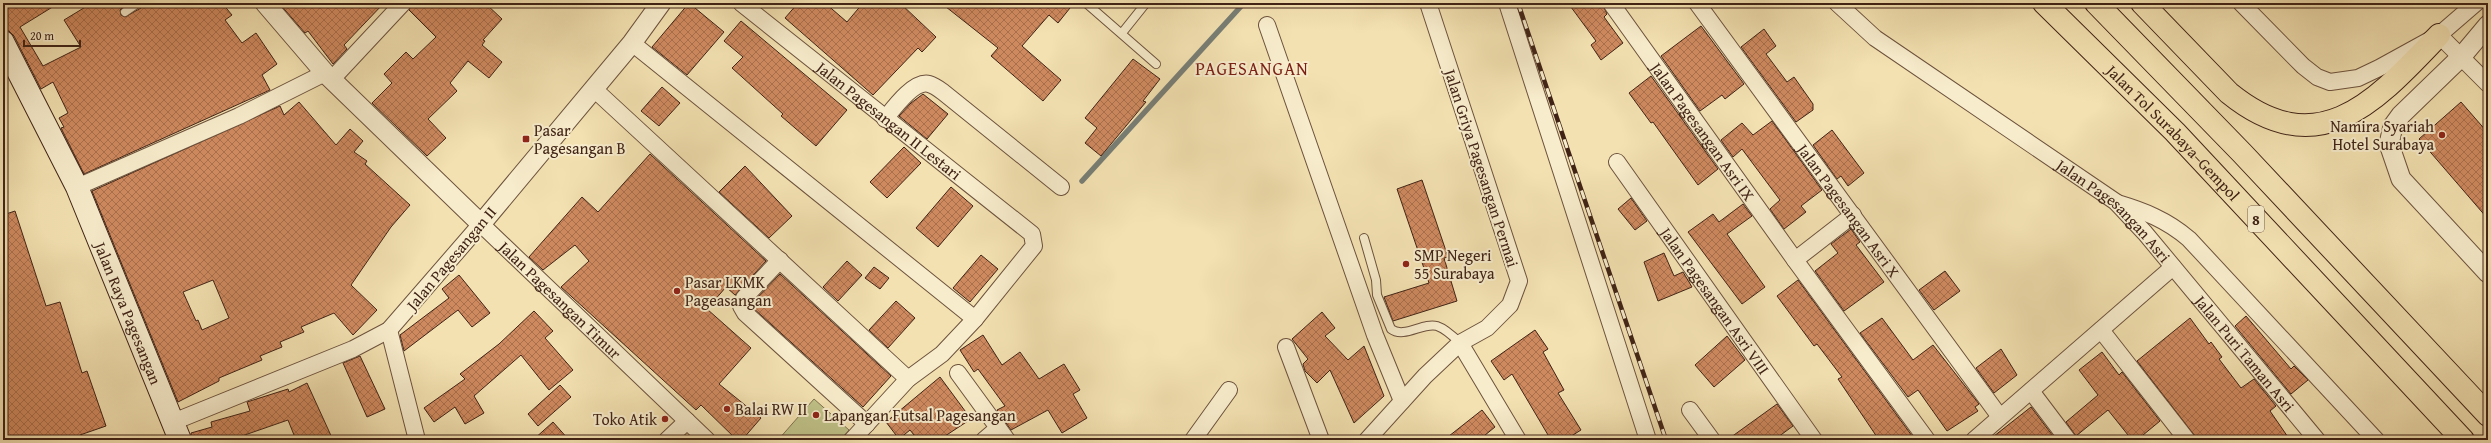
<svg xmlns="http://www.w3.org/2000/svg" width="2491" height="443" font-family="'Gentium Book Plus',serif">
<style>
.green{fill:#bfc288;stroke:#80724f}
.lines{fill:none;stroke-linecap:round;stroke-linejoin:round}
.stream{stroke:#787e75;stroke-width:5.5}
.building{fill:url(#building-cross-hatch);stroke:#402316;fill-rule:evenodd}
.service-casing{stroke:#6d523d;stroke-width:10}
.minor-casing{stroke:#6d523d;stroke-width:18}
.tertiary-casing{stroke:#6d523d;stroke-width:21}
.secondary-casing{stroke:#402316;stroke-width:24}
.motorway-casing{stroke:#402316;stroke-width:24}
.service{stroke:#f7eccc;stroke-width:8}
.minor{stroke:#f7eccc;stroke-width:16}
.tertiary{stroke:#f7eccc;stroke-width:19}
.secondary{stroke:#f7eccc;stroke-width:22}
.motorway{stroke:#f3e1b1;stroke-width:22}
.rail-casing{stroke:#402316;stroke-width:4.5}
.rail{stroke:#f7eccc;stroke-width:3;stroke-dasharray:9;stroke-linecap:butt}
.poi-dot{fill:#8f2418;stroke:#f7eccc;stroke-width:1.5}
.labels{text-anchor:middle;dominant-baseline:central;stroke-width:4;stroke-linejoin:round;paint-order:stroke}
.shield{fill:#f7eccc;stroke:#775f4d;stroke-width:1}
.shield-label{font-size:15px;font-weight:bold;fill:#402316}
.street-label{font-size:16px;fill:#402316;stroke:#f7eccc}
.poi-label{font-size:16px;fill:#402316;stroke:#f7eccc;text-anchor:start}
.quarter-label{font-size:18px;letter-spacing:1px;fill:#7a1f14;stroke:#f7eccc}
</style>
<defs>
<pattern id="building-cross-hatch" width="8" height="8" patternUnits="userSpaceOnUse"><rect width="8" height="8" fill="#cf895f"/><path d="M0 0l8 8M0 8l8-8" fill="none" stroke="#a9704d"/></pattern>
</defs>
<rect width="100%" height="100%" fill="#f3e1b1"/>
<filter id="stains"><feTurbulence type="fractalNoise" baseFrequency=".005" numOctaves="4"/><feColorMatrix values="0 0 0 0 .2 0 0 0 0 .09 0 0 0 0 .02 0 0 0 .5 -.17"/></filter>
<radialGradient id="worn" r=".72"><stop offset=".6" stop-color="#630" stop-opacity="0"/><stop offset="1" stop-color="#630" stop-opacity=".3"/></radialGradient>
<path class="green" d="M814,399L849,430L840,440H778Z"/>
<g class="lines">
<path class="stream" d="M1082,181L1244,3"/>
</g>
<path class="building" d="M3,3H59L20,27L43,66L81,47L64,20L92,3H128L120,10L121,15L125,17L141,8L143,3H222L232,15L225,20L242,43L256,33L277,64L262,75L270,90L84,174L61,128L64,127L59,118L68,113L53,82L41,89L14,36L9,31L3,30Z
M279,3H384L344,45L347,49L333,64L308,31L305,33Z
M412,3H485L502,19L483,40L485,41L482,45L502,62L489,78L468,61L450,83L457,91L428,119L446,138L427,156L372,103L392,83L384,74L406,52L413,59L436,37L409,10Z
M689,3L724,32L687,75L652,47Z
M798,3H825L847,22L863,3H900L936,37L922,52L918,48L873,95L785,18Z
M941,3H1074L1058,23L1049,15L1022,46L1061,80L1043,101L991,56L998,48Z
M1568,3H1602L1607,14L1604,17L1623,43L1601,60L1591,45L1596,41Z
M741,21L847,110L816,146L781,116L783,114L732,68L743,57L724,41Z
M1701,26L1744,84L1725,99L1722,95L1700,111L1661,56Z
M1764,29L1776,46L1766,54L1787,82L1794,77L1813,104V110L1796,122L1741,47Z
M1133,59L1160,79L1143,101L1146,102L1101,156L1085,143L1097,128L1085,118Z
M1651,76L1718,169L1698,185L1653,122L1651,123L1629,93Z
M662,87L680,103L659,126L641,111Z
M923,94L948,114L927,139L899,116L911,103Z
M299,102L336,145L350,129L363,141L354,152L367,161L365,164L410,205L391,227L351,285L377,310L353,335L334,313L301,327L304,332L280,342L282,347L260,356L262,360L219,378V381L178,402L92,191L280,106L284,115ZM213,280L229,318L202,330L198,320L196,321L183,292Z
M2461,102L2488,133V219L2419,139Z
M1772,121L1822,190L1801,206L1806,212L1784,229L1770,209L1780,200L1742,149L1733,157L1721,140L1742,123L1753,135Z
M1832,130L1864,173L1848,186L1841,176L1837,179L1813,145Z
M904,147L921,163L887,198L870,182Z
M650,154L766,261L735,295L726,287L707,309L751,348L719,384L761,418L742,440H737L701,405L696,410L561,287L589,261L575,245L543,270L529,257L582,197L598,212Z
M745,166L792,216L769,238L719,192Z
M1422,180L1448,257L1444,258L1457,301L1393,321L1384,297L1429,283L1397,189Z
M951,187L973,206L938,247L916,228Z
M1631,198L1647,221L1635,230L1618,209Z
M1743,204L1752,216L1727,234L1765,287L1742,304L1688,232L1713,214L1719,222Z
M15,211L46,306L60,302L82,373L87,371L106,426L80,435L81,440H3V215Z
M1851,229L1860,242L1856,245L1884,282L1844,311L1815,271L1838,253L1831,244Z
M1664,253L1674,276L1683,272L1692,287L1658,301L1644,262Z
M981,255L998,269L970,302L953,288Z
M847,261L862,275L838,301L823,287Z
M874,267L889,278L880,289L865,278Z
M1945,271L1960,291L1934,310L1919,290Z
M780,274L891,376L863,407L752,307V303Z
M459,275L490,313L472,327L458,310L404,351L400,335L449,298L442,289Z
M1798,280L1915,440H1879L1838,379L1842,377L1817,344L1814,346L1777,296Z
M896,301L915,318L888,348L869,330Z
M534,311L553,331L545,338L573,370L549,390L521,355L474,396L484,413L465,424L455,407L434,422L424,408L465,379L460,374L499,344Z
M1322,312L1335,328L1325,336L1348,360L1364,346L1384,396L1354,423L1330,370L1317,383L1305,371L1303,364L1308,359L1292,339Z
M2246,316L2291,369L2294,366L2308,380L2291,394L2235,326Z
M1882,318L1913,360L1933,345L1979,404L1975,407L1978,411L1947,431L1918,390L1908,397L1860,333Z
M2190,318L2209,344L2211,342L2222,357L2219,359L2241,388L2254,379L2276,406L2270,411L2290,440H2198L2137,361Z
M1535,330L1548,349L1543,352L1564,390L1558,393L1581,430L1565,440H1551L1512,374L1504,380L1491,361Z
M983,335L1002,365L1020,352L1039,379L1064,364L1080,390L1073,394L1087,418L1062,433L1048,410L1011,430L997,410L1005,406L978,369L974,372L960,350Z
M1727,336L1745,360L1714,387L1695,365Z
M2001,349L2017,375L1994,393L1976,368Z
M2102,352L2119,375L2122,372L2160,421L2137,440H2132L2108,410L2076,436L2066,422L2098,395L2079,370Z
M360,356L385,409L367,417L343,363Z
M940,377L971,419L939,440H918L910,430L899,439L886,422Z
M307,383L333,440H296L288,420L239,437L241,440H192L191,433L212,427L211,422L250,411L247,402L288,389L289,392Z
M560,385L571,397L538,426L528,414Z
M1777,404L1793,426L1774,440H1727Z
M2031,407L2056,440H1988H1989Z
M1482,410L1495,427L1479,440H1444Z
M553,422L569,440H533Z"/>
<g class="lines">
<defs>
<path id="service" d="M1086,3L1156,64
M125,12L138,3
M1122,33L1146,3
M1364,238L1376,280L1377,295L1391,329C1404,339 1423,322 1437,326C1446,329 1454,337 1460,343"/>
<g id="minor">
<path id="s1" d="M741,3L1032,234L1034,246L975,319L942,354L908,379L852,440"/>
<path d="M1507,3L1648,440"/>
<path id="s2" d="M1611,3L1795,260L1927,440"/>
<path id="s3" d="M1697,3L2000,417"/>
<path id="s4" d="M1837,3L1875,38L2116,202L2145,233L2317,440"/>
<path d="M2241,3L2303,66L2317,77L2330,82L2358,78L2379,68L2439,35L2476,3"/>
<path d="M1267,25L1375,335L1402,401"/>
<path d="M2439,35L2488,84"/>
<path d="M632,43L975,319"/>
<path d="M332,79L403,3"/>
<path d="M594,89L908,379"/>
<path d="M885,119C893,109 914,80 929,84C933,85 939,89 943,92L1061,187"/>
<path id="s5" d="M1617,162L1814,440"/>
<path d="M77,187L239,116L325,73"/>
<path d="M2117,203C2144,211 2167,220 2189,239L2376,440"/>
<path d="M780,260L744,298L741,306L745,313L867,424"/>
<path d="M1795,260L1853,215"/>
<path d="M389,330L417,440"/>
<path d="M2101,330L2187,440"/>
<path d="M1460,343L1518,440"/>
<path d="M1286,347L1321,440"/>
<path d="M958,373L1007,440"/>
<path d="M2031,391L2068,440"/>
<path d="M1690,410L1712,440"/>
<path id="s6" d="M173,422L353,349L389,330L481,224L707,440"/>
<path d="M667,440L687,421"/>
<path d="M984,440L998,428"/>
<path d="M1193,440L1229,390"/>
<path d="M1367,440L1425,376L1460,343L1487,328L1510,305L1519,281L1428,3"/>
<path d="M1974,440L2173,267"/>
</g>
<path id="tertiary" d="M265,3L325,73L481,224L632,43L661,3
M2488,25L2462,56L2401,115L2393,126L2389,144L2401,179L2488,273"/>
<g id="secondary">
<path id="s7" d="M3,42L77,187L180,440"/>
</g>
<g id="motorway">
<path id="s8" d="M2044,3L2175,132L2463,440"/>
<path d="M2096,3L2242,153L2488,415"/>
<path d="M2142,3L2229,93C2319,166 2376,101 2439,35"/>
</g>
</defs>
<use href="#service" class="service-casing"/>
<use href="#minor" class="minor-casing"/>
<use href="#tertiary" class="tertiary-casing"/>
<use href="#secondary" class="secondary-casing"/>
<use href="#motorway" class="motorway-casing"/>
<use href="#service" class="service"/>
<use href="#minor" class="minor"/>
<use href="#tertiary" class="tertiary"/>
<use href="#secondary" class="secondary"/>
<use href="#motorway" class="motorway"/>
<defs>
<path id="rail" d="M1518,3L1666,440"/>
</defs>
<use href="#rail" class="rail-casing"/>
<use href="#rail" class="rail"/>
</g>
<g class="poi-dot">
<circle cx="2442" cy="135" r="4"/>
<rect x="522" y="135" width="8" height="8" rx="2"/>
<circle cx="1406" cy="264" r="4"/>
<circle cx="677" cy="291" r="4"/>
<circle cx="727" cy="409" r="4"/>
<circle cx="816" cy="415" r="4"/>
<circle cx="665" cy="419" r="4"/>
</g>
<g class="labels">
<rect class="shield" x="2248" y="206" width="16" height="26" rx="3"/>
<g class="shield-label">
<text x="2256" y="219">8</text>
</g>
<g class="street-label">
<text stroke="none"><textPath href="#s1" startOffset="189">Jalan Pagesangan II Lestari</textPath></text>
<text stroke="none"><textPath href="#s2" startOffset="158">Jalan Pagesangan Asri IX</textPath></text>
<text stroke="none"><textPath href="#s8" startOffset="183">Jalan Tol Surabaya–Gempol</textPath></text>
<text transform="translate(1482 168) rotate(72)">Jalan Griya Pagesangan Permai</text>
<text stroke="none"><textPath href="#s3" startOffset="257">Jalan Pagesangan Asri X</textPath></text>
<text stroke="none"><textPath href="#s4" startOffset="347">Jalan Pagesangan Asri</textPath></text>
<text transform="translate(451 258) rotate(-50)">Jalan Pagesangan II</text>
<text stroke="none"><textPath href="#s6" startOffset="485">Jalan Pagesangan Timur</textPath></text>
<text stroke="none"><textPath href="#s5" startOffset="170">Jalan Pagesangan Asri VIII</textPath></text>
<text stroke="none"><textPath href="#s7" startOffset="299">Jalan Raya Pagesangan</textPath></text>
<text stroke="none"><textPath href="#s4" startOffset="542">Jalan Puri Taman Asri</textPath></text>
</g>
<g class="poi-label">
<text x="2434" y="126" text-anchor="end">Namira Syariah<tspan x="2434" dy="18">Hotel Surabaya</tspan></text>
<text x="534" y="130">Pasar<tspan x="534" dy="18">Pagesangan B</tspan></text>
<text x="1414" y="255">SMP Negeri<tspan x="1414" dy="18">55 Surabaya</tspan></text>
<text x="685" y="282">Pasar LKMK<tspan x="685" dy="18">Pageasangan</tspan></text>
<text x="735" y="409">Balai RW II</text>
<text x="824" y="415">Lapangan Futsal Pagesangan</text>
<text x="657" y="419" text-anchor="end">Toko Atik</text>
</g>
<g class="quarter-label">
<text x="1252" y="68">PAGESANGAN</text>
</g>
</g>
<rect width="2491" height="443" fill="none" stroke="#f3e1b1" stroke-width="16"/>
<rect x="4" y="4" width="2483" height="435" fill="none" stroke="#402316" stroke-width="2"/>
<rect x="8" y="8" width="2475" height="427" fill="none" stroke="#402316"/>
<path d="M24 40v6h56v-6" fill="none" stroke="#402316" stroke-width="2"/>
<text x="30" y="40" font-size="12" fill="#402316" stroke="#f7eccc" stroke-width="3" paint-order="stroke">20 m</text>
<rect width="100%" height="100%" filter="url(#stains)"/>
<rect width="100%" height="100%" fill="url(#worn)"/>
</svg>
